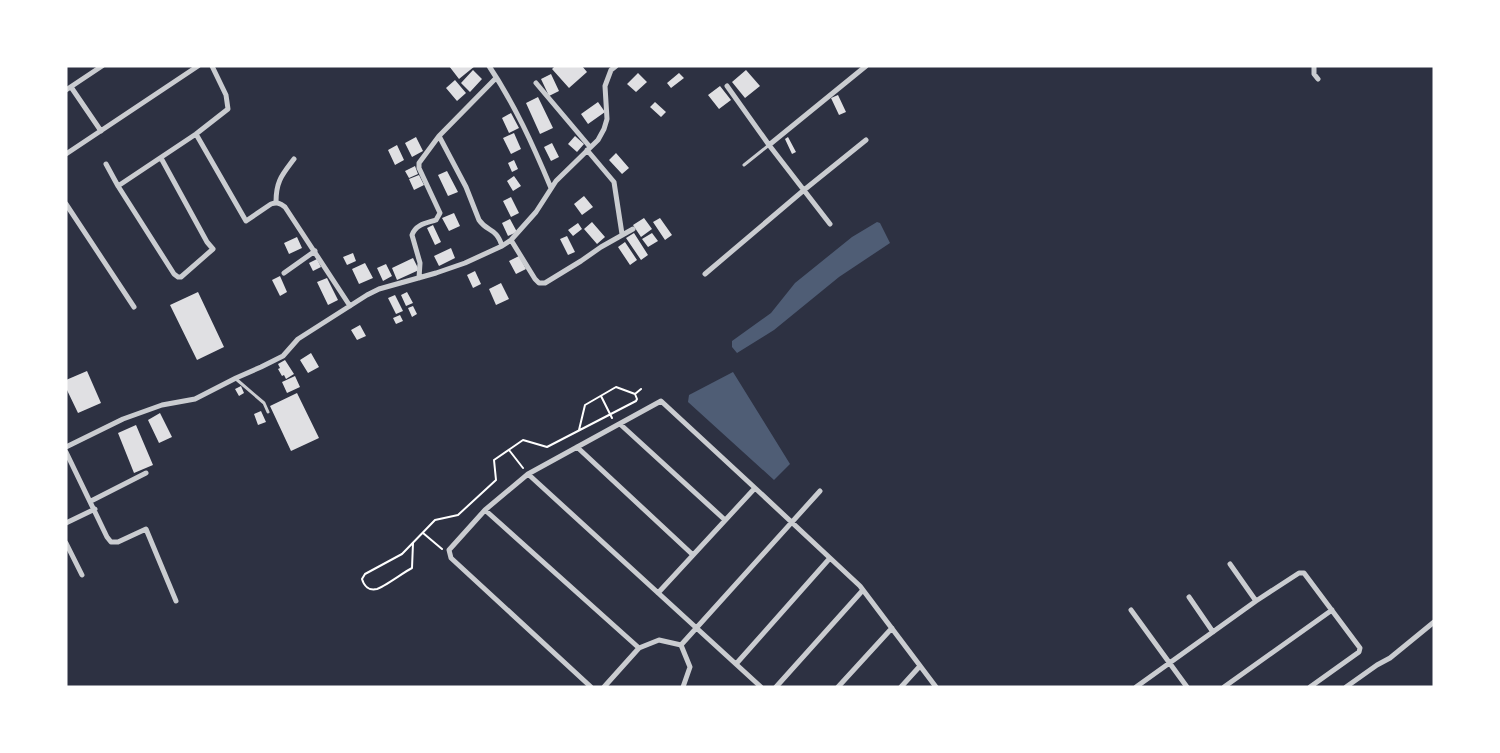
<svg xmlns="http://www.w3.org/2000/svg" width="1500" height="753" font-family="'Golos Text',sans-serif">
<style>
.water{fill:#4f5d75}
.building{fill:#e0e0e3}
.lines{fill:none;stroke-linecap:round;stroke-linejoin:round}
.path{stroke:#fff;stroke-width:2}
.service{stroke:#caccd0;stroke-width:3}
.minor{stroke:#caccd0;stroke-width:5}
</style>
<rect width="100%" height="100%" fill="#2d3142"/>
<path class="water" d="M877,222L880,223L890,243L839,277L774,330L737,353L732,347V341L771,313L795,283L852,237Z
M733,372L790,464L774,480L688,402L689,395Z"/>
<path class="building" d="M449,66H475L459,79Z
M555,66H582L587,72L569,88L552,69Z
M473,70L482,79L470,92L461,83Z
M746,70L760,86L745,98L732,82Z
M638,73L647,82L636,92L627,84Z
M679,73L684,78L671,88L667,83Z
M551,74L559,91L549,96L541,79Z
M455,80L466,93L457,101L446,88Z
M720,86L731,100L719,109L708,95Z
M838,95L846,112L839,115L831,98Z
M538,97L553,128L540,134L526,103Z
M598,102L605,112L588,124L581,114Z
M655,102L666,112L661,117L650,107Z
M511,113L519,128L509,133L502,118Z
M514,133L521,149L511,154L503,138Z
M575,136L584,144L577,152L568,144Z
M416,137L423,151L412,157L405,143Z
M788,137L796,152L792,154L785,139Z
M552,143L559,157L551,161L544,147Z
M397,145L404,160L395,165L388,150Z
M616,153L629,168L622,174L609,160Z
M514,160L518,169L512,172L508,163Z
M415,166L418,174L409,178L405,171Z
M447,171L458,192L448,196L438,175Z
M419,175L424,185L414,190L409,179Z
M514,176L521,186L513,191L507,181Z
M584,196L593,207L582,215L574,204Z
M511,197L519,213L511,217L503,201Z
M454,213L460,226L449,231L442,218Z
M644,218L652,229L641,237L633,225Z
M660,218L672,235L665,240L653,222Z
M510,219L517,232L508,236L502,223Z
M592,222L605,237L597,244L584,229Z
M578,223L582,229L573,236L568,230Z
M433,225L441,242L435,245L427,228Z
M634,233L648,255L641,260L626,238Z
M652,233L658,241L648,247L642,239Z
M567,236L575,252L568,255L560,239Z
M297,237L302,248L289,254L284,243Z
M625,242L637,260L630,265L618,247Z
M451,248L455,258L439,266L434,256Z
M353,253L356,261L347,265L343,257Z
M519,256L526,269L516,274L509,261Z
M413,258L419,270L397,280L392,268Z
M317,259L321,267L313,271L309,263Z
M365,263L373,278L359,284L352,269Z
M386,264L392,276L383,281L377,268Z
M475,271L481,284L473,288L467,275Z
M280,276L287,292L280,296L272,280Z
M327,278L338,300L328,305L317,282Z
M501,283L509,299L496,305L489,289Z
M198,292L224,347L197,360L170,305Z
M407,292L413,303L406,306L401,295Z
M395,295L403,311L396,314L388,298Z
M413,306L417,314L412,317L408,308Z
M400,315L403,321L396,324L393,318Z
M360,325L366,336L357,340L351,330Z
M311,353L319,367L308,373L300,360Z
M285,360L294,374L286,379L284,375L282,376L278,369L280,368L278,364Z
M87,371L101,403L78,413L66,388V380Z
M295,376L300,387L287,393L282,382Z
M241,386L244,393L239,396L235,389Z
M297,393L319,438L291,451L270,406Z
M261,411L266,422L258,425L254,414Z
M160,413L172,437L159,443L148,420Z
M136,425L153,465L134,473L118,433Z"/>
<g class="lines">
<path class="path" d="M601,396L612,418
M579,430L585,405L616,387L635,394
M509,450L523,468
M423,533L442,549
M413,543L412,568C404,572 384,587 377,589C369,591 364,586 362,579L365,574L402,554L435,520L458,515L496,480L494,460L523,440L547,447L636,401L637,399L635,394L641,389"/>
<path class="service" d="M744,165L769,145
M236,379L264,403L268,412"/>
<path class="minor" d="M489,66C515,105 533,145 551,188
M1314,66V74L1318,79
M536,83L590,147
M727,86L769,145L830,224
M71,87L101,131
M66,90L102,66
M196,134L246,221L271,204C277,202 280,203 285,207L350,306
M439,136L466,187L479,220C488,233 496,227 502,246
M769,145L866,66
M587,150L614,182L622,234
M66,154L198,66
M106,164L118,186L174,274L178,277H181L213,249L207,242L161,158
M118,186L196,134L228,109L226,95L212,66
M276,202C276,181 282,175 294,159
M66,204L134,307
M511,240L535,279L539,283H545L581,261L601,247L633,229
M284,273L315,251
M705,274L804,190L866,140
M419,278L420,263L412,235C416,224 427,223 436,220L440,213L419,168V163L439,136L496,78
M620,424L725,520
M66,447L123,419L162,405L195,399L236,378L261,367L283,356L298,339L367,295L379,289L436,273L465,263L502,246L511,240L536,212L556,181L598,140L604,129L607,119L605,86L611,70L616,66
M577,447L693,555
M66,452L107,537L111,542H118L146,529L176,601
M528,474L761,687
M755,488L860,586L936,687
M91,501L146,473
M485,510L639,648
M66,523L95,509
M66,543L82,575
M1230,564L1256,601
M1189,597L1213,632
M1131,610L1187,687
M681,645L820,491
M736,664L830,558
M591,687L451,558L449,550L485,510L528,474L661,401L755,488L658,593
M604,687L639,648L659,640L681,645L690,667L683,687
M776,687L863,590
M838,687L892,628
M901,687L920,666
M1136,687L1256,601L1299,573H1304L1360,648L1359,652L1310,687
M1224,687L1332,610
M1346,687L1377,665L1390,658L1434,622"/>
</g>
<rect width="1500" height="753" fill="none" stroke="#ffffff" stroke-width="135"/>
</svg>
